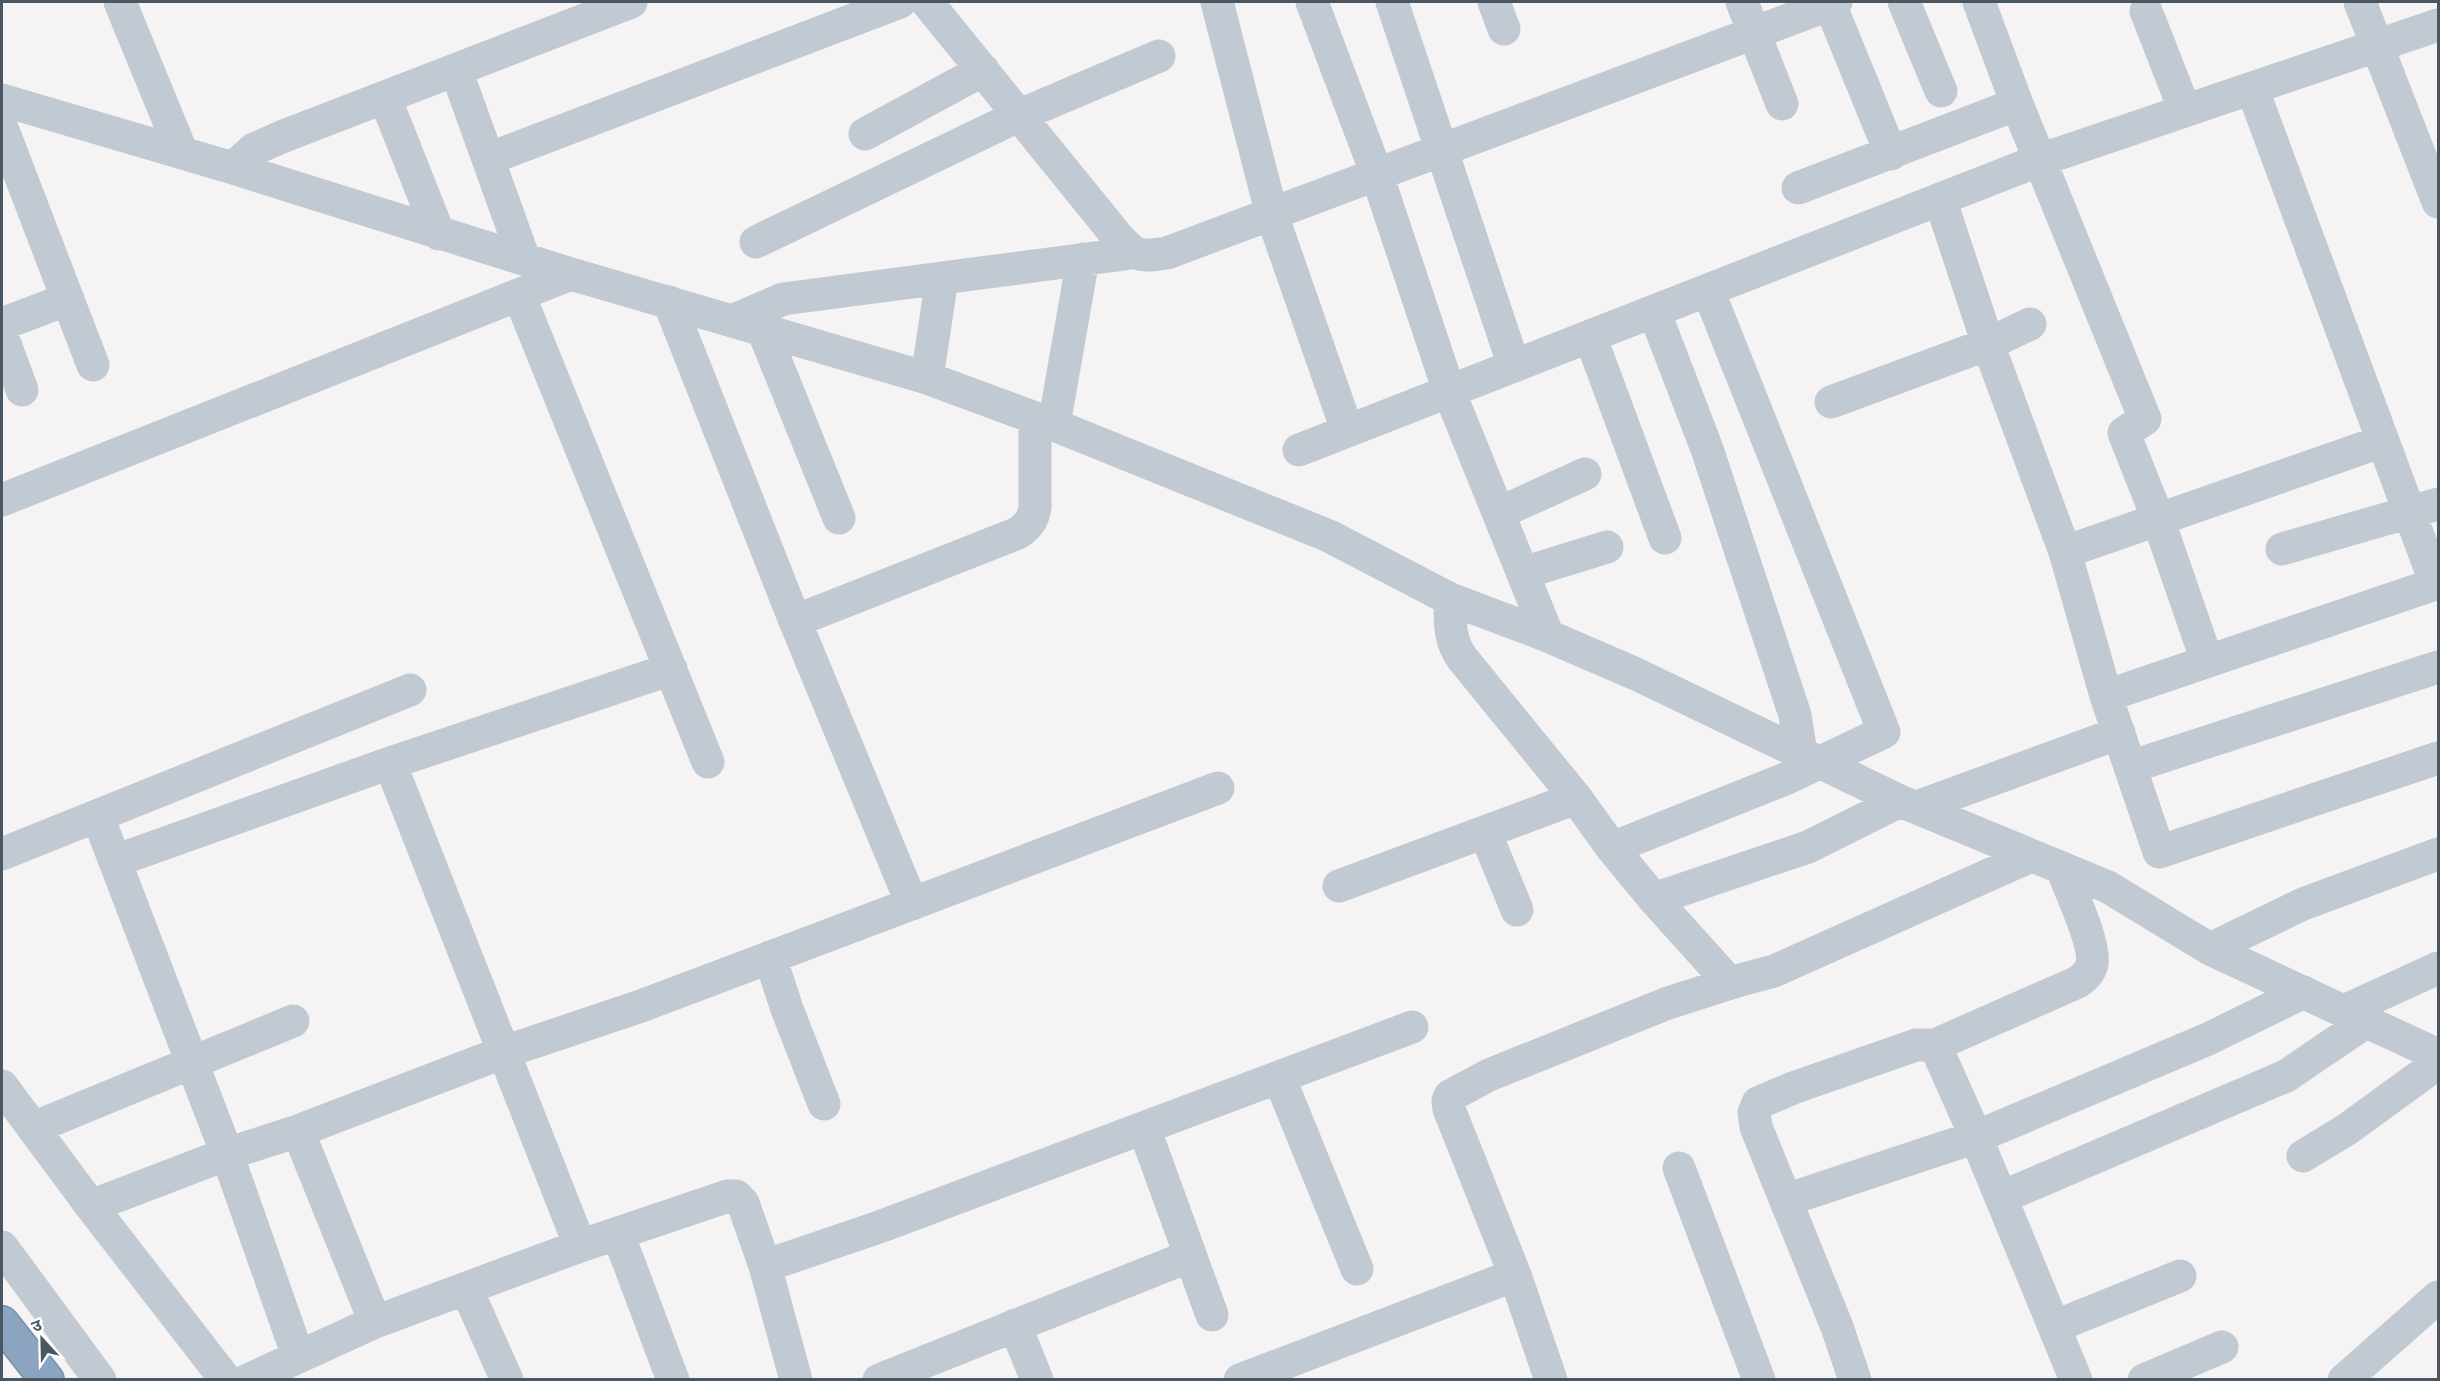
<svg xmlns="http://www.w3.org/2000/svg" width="2440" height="1381" font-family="Cabin,'Noto Sans Devanagari',sans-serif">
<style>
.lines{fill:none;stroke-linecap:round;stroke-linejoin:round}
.highway-casing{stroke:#7690ad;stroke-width:36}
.minor{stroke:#c1cad2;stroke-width:33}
.highway{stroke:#8ba5c1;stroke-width:33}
</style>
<rect width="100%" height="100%" fill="#f5f3f3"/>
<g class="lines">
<defs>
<path id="highway" d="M2,1323L47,1380"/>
</defs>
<use href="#highway" class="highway-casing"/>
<path class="minor" d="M120,2L182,153
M927,2L1117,236C1136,257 1139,257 1167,253L1836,2
M1217,2L1272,215L1347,430
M1312,2L1377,175L1449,391L1548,636
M1392,2L1514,366
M1494,2L1504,29
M1742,2L1782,104
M1829,2L1891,154
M1904,2L1941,91
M1979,2L2017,104L2145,419L2124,433L2158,519L2207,661
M2360,2L2438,202
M2146,11L2185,111
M456,70L524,259
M2252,88L2436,584
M385,98L439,234
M2,100L233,168L571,274L927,378L1054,425L1329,536L1450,599L1548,636L1636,674L1900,801L2108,887L2210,949L2438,1055
M2,128L93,365
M865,134L983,70
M488,159L900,2
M233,168L254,149L284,136L631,2
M1798,188L2017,104
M1940,199L1988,344L2065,552L2106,696L2159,852L2438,758
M756,242L1020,115L1159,56
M519,295L708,762
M669,302L795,621L912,904
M1654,311L1707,449L1795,715L1801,754
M732,321L783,299L1132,253
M2,324L68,299
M763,330L839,518
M2,336L22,390
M1590,336L1665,538
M927,378L942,278
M1831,402L1988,344L2030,324
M1054,425L1083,259
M1299,450L2040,160L2438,25
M2,500L571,274
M1499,513L1585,474
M2282,549L2438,504
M2065,552L2383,441
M1523,573L1607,547
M1450,599C1450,621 1449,640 1462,658L1576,798L1612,848L1654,899L1727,980L1737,981L1774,971L2031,856
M795,621L1018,533C1029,525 1033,520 1035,507V418
M2106,696L2438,583
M390,763L580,1246
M2130,767L2438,667
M1917,807L2119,733
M98,817L227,1154L298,1356
M1485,832L1517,910
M1612,848L1785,779L1884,732L1708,290
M2,854L410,690
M115,861L390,763L671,669
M1339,886L1576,798
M1654,899L1808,847L1900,801
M2210,949L2303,904L2438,854
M770,957L787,1009L824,1104
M2344,1011L2438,968
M1935,1045L1976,1137L2076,1380
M1279,1077L1357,1269
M2,1086L91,1206L226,1380
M33,1128L293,1021
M1144,1128L1212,1315
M298,1131L375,1322
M2303,1156L2346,1130L2438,1063
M1679,1168L1759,1380
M2002,1197L2286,1076L2367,1021
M1786,1200L1976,1137L2208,1039L2304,992
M91,1206L227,1154L298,1131L504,1052L641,1006L1218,788
M618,1234L673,1380
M2,1247L100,1380
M765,1266L796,1380
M466,1288L507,1380
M1015,1325L1037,1380
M2056,1326L2180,1276
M248,1380L375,1322L580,1246L728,1196H736L743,1203L765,1266L882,1226L1412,1027
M879,1380L1190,1256
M1240,1380L1515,1275
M1551,1380L1515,1275L1449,1109L1448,1101L1450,1096L1489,1075L1668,1003L1737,981
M1855,1380L1837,1327L1756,1127L1754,1113L1758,1103L1793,1088L1916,1045H1935L2078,982C2084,977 2090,973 2092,964C2096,944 2070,890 2062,869
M2144,1380L2222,1347
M2344,1380L2438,1297"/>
<use href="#highway" class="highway"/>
</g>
<rect width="2440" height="1381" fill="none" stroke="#4a5661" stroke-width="6"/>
<g transform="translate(42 1339) rotate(338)" stroke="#ffffff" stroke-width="4.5" paint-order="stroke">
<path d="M0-4.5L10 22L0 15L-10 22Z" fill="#4a5661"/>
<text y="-9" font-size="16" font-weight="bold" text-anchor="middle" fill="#4a5661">उ</text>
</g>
</svg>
